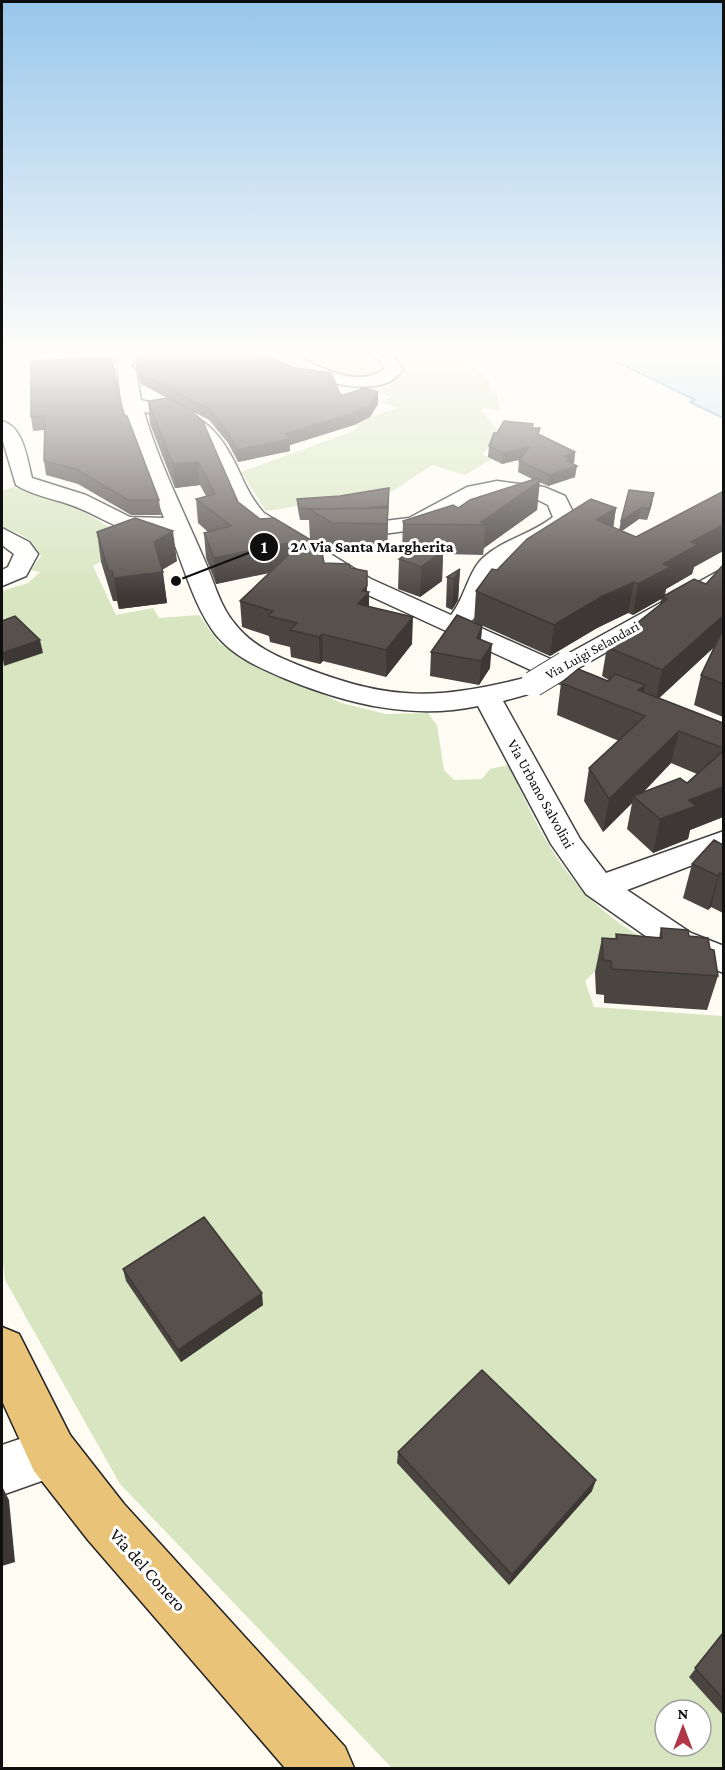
<svg xmlns="http://www.w3.org/2000/svg" width="725" height="1770" font-family="'Crimson Pro',serif">
<style>
.green{fill:#d7e5c0;fill-rule:evenodd}
.water{fill:#bde1ef;stroke:#4d9bbe;stroke-width:1.5}
.lines{fill:none;stroke-linecap:round;stroke-linejoin:round}
.minor-casing{stroke:#424242;stroke-width:3}
.major-casing{stroke:#202020;stroke-width:3}
.minor{fill:#fff;fill-rule:evenodd}
.major{fill:#e8c378;fill-rule:evenodd}
.minor-bridge-casing{stroke:#424242;stroke-width:27;stroke-linecap:butt}
.minor-bridge{stroke:#fff;stroke-width:25}
.wall{fill:#4b4542;fill-rule:evenodd}
.shaded-wall{fill:#3d3836}
.building{fill:#57504d;stroke:#3d3836;stroke-width:1.5}
.labels{text-anchor:middle;dominant-baseline:central;stroke-width:6;stroke-linejoin:round;paint-order:stroke}
.far-street-label{font-size:14px;fill:#0f0f0f;stroke:#fff}
.street-label{font-size:15px;fill:#0f0f0f;stroke:#fff}
.near-street-label{font-size:18px;fill:#0f0f0f;stroke:#fff}
.leader{fill:none;stroke:#0f0f0f;stroke-width:2}
.callout-dot{fill:#0f0f0f;stroke:#fff;stroke-width:2}
.mark-label{font-size:18px;text-anchor:middle;font-weight:bold;fill:#fff}
.callout-label{font-size:16px;text-anchor:middle;font-weight:bold;fill:#0f0f0f;stroke:#fff;stroke-width:6;stroke-linejoin:round;paint-order:stroke}
</style>
<rect width="100%" height="100%" fill="#fefbf3"/>
<path class="green" d="M277,350H349L382,371C348,388 309,363 277,350Z
M388,350H494L473,355L467,360L489,380L490,390L497,394L500,411L486,408L481,410L497,429V435L482,455L493,458L465,475L432,465L393,491L266,511L241,472L351,432L358,427L354,423L397,408L382,402L391,397L378,391L365,396L360,386C379,384 394,382 409,370L404,361Z
M14,487C57,500 98,512 129,546L93,566L116,615L153,608L159,618L199,615L220,644L341,703L386,714L428,713L437,725L444,770L454,780L482,779L490,769L508,765C539,829 561,882 622,925C645,941 676,951 702,963L610,957L585,981L594,1007L723,1016V1768H392L120,1484L5,1280L2,1255V591L28,583L40,572L31,570L41,556C32,538 21,533 2,528V491ZM665,1710H701V1746H665Z"/>
<path class="water" d="M593,350H723V418L690,402L695,400Z"/>
<g class="lines">
<defs>
<path id="minor" d="M253,350C260,350 269,349 277,350C310,357 350,393 384,369L380,361L367,350C389,350 391,350 403,370C379,404 312,378 281,365C272,361 259,358 253,350Z
M126,355L135,360L131,365L136,371L141,400C190,411 213,417 236,465C244,482 251,499 264,513L371,579L451,615C465,598 468,571 484,557C504,539 532,534 553,517L548,505L532,497L497,493L480,496L422,529L343,539L335,537L332,532L335,527L409,518L467,487L497,481L544,487L565,496L576,518C558,544 524,546 502,566C492,575 491,589 487,600C483,609 476,616 470,623L555,661L724,568V585L575,670L592,677L595,683L592,689L582,691L572,689L355,589L248,523L232,503L207,447L196,432L163,416L144,412C159,463 183,510 204,559C214,581 219,605 235,624C252,646 278,657 303,667C395,703 439,699 533,676L543,678L546,684L543,690L503,701L580,839L606,873L724,831V853L627,890L691,933L724,946V973L667,951L586,894L551,844L478,706C412,720 347,704 286,679C260,668 234,657 216,635C193,605 184,565 169,531C124,540 105,516 68,504C50,498 32,495 16,485L2,438V421C24,427 27,459 32,478L86,495L130,517L164,518L121,403L118,372L113,366L120,356Z
M2,528L29,542L38,554L26,576L2,586V570L8,567L14,554L2,545Z
M52,1428L70,1435L77,1453L70,1471L2,1495V1445Z"/>
<path id="major" d="M2,1327L19,1334L70,1435L124,1504L345,1747L354,1768H285L88,1540L34,1471L2,1401Z"/>
</defs>
<use href="#minor" class="minor-casing"/>
<use href="#major" class="major-casing"/>
<use href="#minor" class="minor"/>
<use href="#major" class="major"/>
<defs>
<path id="minor-bridge" d="M533,684L566,664"/>
</defs>
<use href="#minor-bridge" class="minor-bridge-casing"/>
<use href="#minor-bridge" class="minor-bridge"/>
</g>
<path class="wall" d="M139,350H253L341,396L378,392V404L370,417L354,425L290,445V451L238,462L228,443L209,420L192,411L238,502L260,519L310,539L309,520H300L298,510L297,499L388,518L387,553L332,552L321,546L324,563L367,571V592H369V607L412,644L386,677L323,661L320,664L291,657L290,647L270,642L269,636L242,627L240,601L270,573L216,584L206,558L204,533L208,532L198,523L196,499L206,496L200,485L175,488L150,424L148,401H173L141,384L136,368L135,357H140Z
M31,361L124,416L159,500L161,515H131L78,484L46,475L44,461L45,430L33,431L31,417Z
M533,428L539,435L575,452L574,463L572,464L575,477L548,486L539,482L537,510L484,548L483,555L443,554L442,581L420,597L398,589L399,559L406,554H403L402,551L403,521L458,508L534,480L518,472L519,461L520,459L502,464L488,457L489,446Z
M629,490L652,504L647,520L639,519L622,531L636,537L723,493V551L694,567L692,574L666,589L665,595L706,584L723,565V717L694,705L701,675L714,647L659,698L723,723V817L690,830L688,839L653,853L627,829L632,803L603,832L584,801L589,768L619,741L557,715L561,683L608,681L609,680L602,676L607,647L660,605L661,599L633,615L628,613L597,628L550,656L474,622L476,591L497,570L616,508L613,527L619,530ZM671,763L697,774L687,783L643,792Z
M97,532L177,561L162,570L167,603L119,609L117,601H113L101,562Z
M460,569L458,600L452,610L446,607L447,577Z
M482,626L481,640L490,668L479,685L430,676L431,652Z
M723,845V913L711,907L708,910L683,898L692,864Z
M661,928L689,936L710,949L718,976L707,1010L604,1003V995L596,994L595,972L602,938L615,939L616,934L659,938Z
M123,1269L263,1305L181,1362L126,1281Z
M398,1452L592,1491L509,1585L397,1463Z
M723,1633V1715L689,1677Z"/>
<path class="shaded-wall" d="M378,392V404L370,417L354,425L290,445V451L238,462L237,450Z
M529,447L527,458L502,464L503,453Z
M575,452L574,463L569,465L577,466L575,477L548,486L549,475L564,456Z
M198,462L200,485L175,488L173,464Z
M540,481L537,510L484,548L485,525L481,522Z
M389,488L388,518L387,553V518L344,510Z
M654,493L652,504L647,520L649,509Z
M616,508L612,537L596,520Z
M641,508L639,519L619,533L621,521Z
M723,525V551L694,567L692,574L666,589L664,597H662L661,599L633,615L638,584L691,542Z
M173,531L177,561L158,572L154,542Z
M304,540V565L216,584L214,558Z
M443,551L442,581L420,597L421,567Z
M460,569L458,600L452,610L454,579Z
M163,572L167,603L119,609L114,578Z
M634,582L628,613L597,628L550,656L554,625L601,597Z
M367,586V595L369,592V619L358,604L362,591Z
M723,616V639L656,701L662,670Z
M413,617L412,644L386,677V650Z
M482,626L480,650L476,662L477,638Z
M322,634L323,661L320,664L319,637Z
M40,640L43,653L4,666L2,653Z
M492,644L490,668L479,685L481,661Z
M645,685L639,714L638,690Z
M679,731L671,763L637,799L633,796L632,803L603,832L609,799Z
M723,787V817L690,830L688,839L653,853L660,819L689,800Z
M720,873L711,907L708,910L718,876Z
M262,1293L263,1305L181,1362L178,1350Z
M596,1480L592,1491L509,1585L512,1575Z
M2,1486L9,1500L15,1562L2,1566Z"/>
<path class="building" d="M140,350H253L295,368L331,373L341,396L364,388L378,392L370,405L354,413L286,434L290,439L237,450L227,431L208,408L139,373L135,357H141Z
M111,357L124,416H127L159,500H128L76,469L44,461L45,416L31,417V361Z
M166,398L190,409L203,422L238,502L260,519L274,518L321,546L324,563L349,564L351,568L367,571V586L362,591L369,592L358,604L413,617L386,650L322,634L319,637L290,630L297,623L268,616L273,611L240,601L304,540L214,558L204,533L231,526L196,499L215,494L198,462L173,464L148,401Z
M504,421L533,424L532,428H540L538,434L575,452L564,456L570,459L566,460L577,466L549,475L519,461L529,447L503,453L489,446L494,433H497Z
M538,478L540,481L481,522L485,525L404,524L403,521L453,505L458,508L470,500Z
M389,488L388,506L365,508L321,509L299,508L297,499L340,496Z
M629,490L654,493L649,509L641,508L621,521Z
M722,492L723,493V525L691,542L699,544L663,564L670,567L638,584L634,582L601,597L554,625L476,591L492,569L497,570L527,539L591,499L616,508L596,520L636,537Z
M388,508L387,524L332,523L309,509Z
M135,518L173,531L154,542L163,572L114,578L112,571L108,570L97,532Z
M422,544L443,551L421,567L399,559Z
M723,565V616L662,670L607,647L667,599L662,597L694,579L706,584Z
M460,569L454,579L447,577Z
M457,615L482,626L477,638L492,644L481,661L431,652Z
M15,616L40,640L2,653V621Z
M723,629V684L701,675Z
M578,669L608,681L615,674L645,685L638,690L723,723V748L679,731L609,799L589,768L645,716L561,683Z
M723,751V787L689,800L696,806L660,819L633,796L680,778L687,783Z
M714,840L723,845V875L720,873L718,876L692,864Z
M661,928L688,930L689,936L708,938L710,949L714,950L718,976L612,969L611,961L603,960L602,938L617,939L616,934L662,938Z
M204,1217L262,1293L178,1350L123,1269Z
M482,1370L596,1480L512,1575L398,1452Z
M723,1633V1699L695,1668Z"/>
<linearGradient id="sky" x2="0" y2="1"><stop stop-color="#97c6eb"/><stop offset="0.59" stop-color="#fffdfa"/><stop offset="1" stop-color="#fffdfa" stop-opacity="0"/></linearGradient>
<rect width="725" height="598" fill="url(#sky)"/>
<g class="labels">
<g class="far-street-label">
<text transform="translate(592 650) rotate(-29)">Via Luigi Selandari</text>
</g>
<g class="street-label">
<text transform="translate(541 794) rotate(61)">Via Urbano Salvolini</text>
</g>
<g class="near-street-label">
<text transform="translate(148 1570) rotate(48)">Via del Conero</text>
</g>
</g>
<path class="leader" d="M176 581L264 547"/>
<g class="callout-dot">
<circle cx="176" cy="581" r="6"/>
<circle cx="264" cy="547" r="15"/>
</g>
<g class="mark-label">
<text x="264" y="553">1</text>
</g>
<g class="callout-label">
<text x="372" y="552">2^ Via Santa Margherita</text>
</g>
<rect width="725" height="1770" fill="none" stroke="#0f0f0f" stroke-width="6"/>
<g transform="translate(683 1728)"><circle r="28" fill="#ffffff" stroke="#9f9f9f" stroke-width="1.5"/>
<path d="M0-4.5L10 22L0 15L-10 22Z" fill="#b03748"/>
<text y="-9" font-size="16" font-weight="bold" text-anchor="middle" fill="#0f0f0f">N</text>
</g>
</svg>
